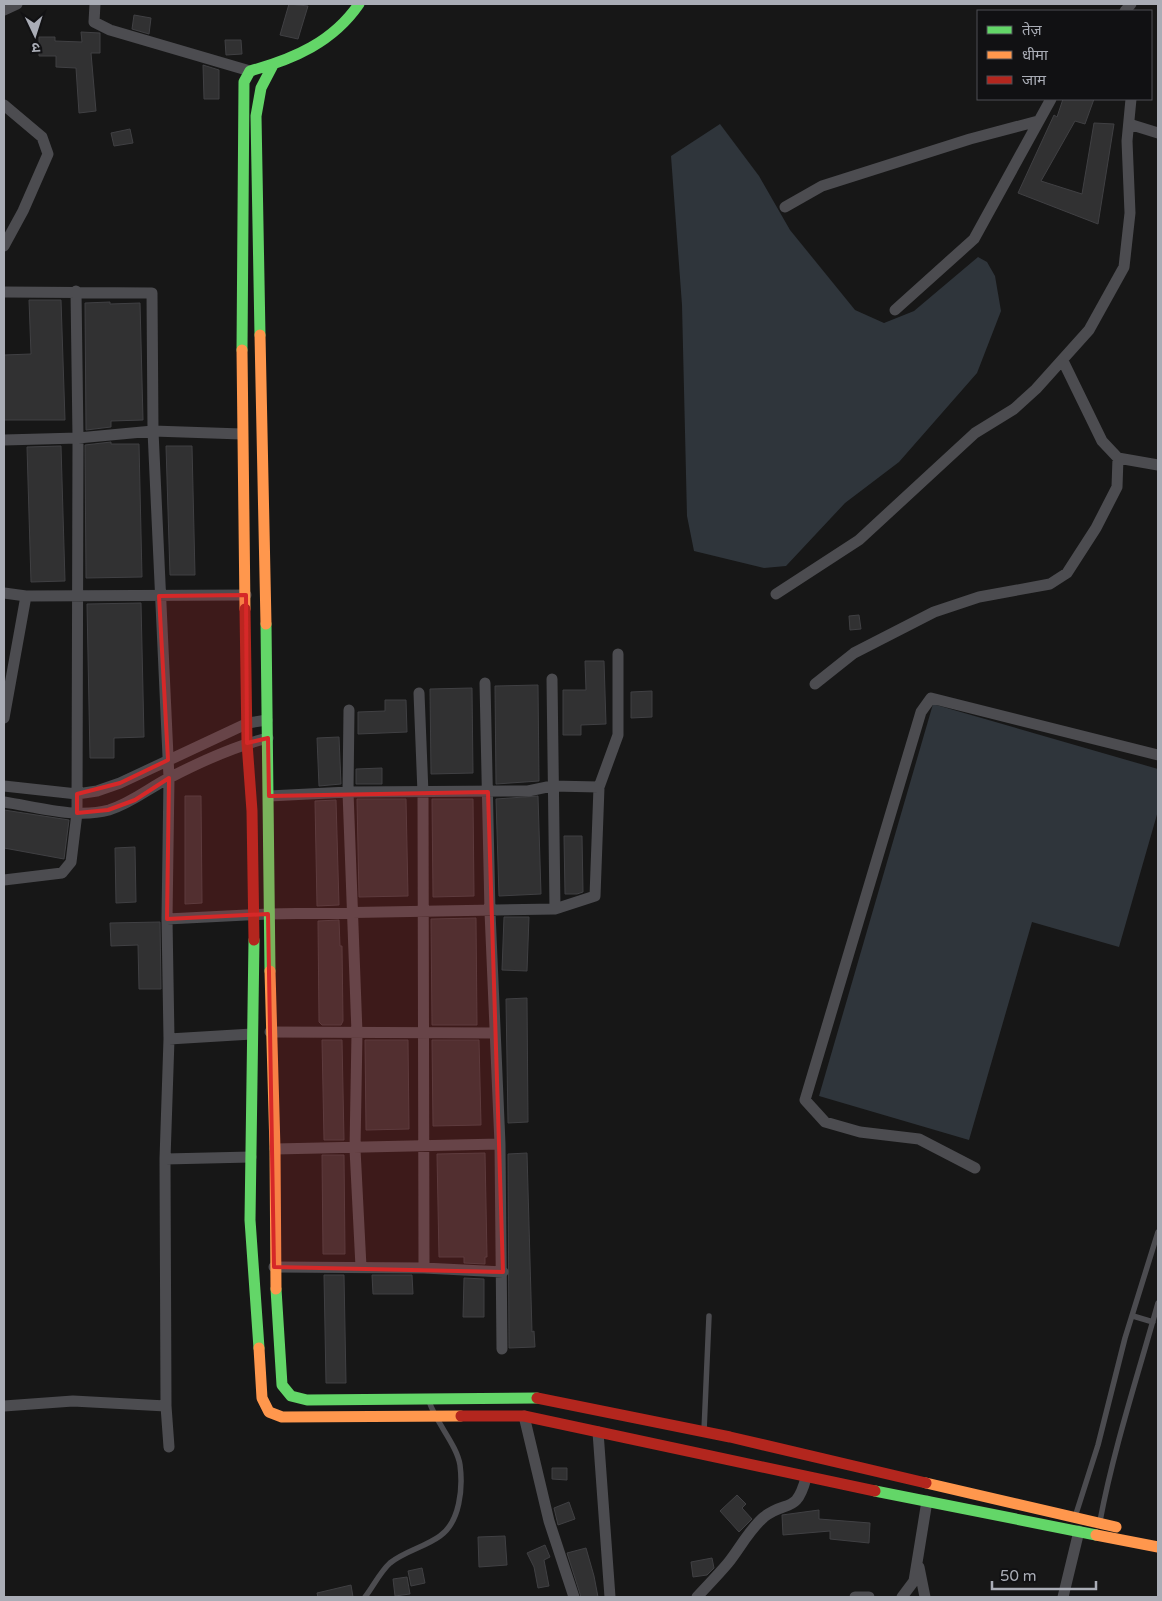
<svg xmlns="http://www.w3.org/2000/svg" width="1162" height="1601" font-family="'Varela Round','Noto Sans Devanagari',sans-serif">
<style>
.water{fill:#2f353b}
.building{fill:#313132;stroke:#404043}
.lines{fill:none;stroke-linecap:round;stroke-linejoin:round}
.lane{stroke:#4c4c50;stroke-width:5.5}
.street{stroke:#4c4c50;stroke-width:11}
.fast{stroke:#63d668;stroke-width:11}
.slow{stroke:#ff974d;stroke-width:11}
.jam{stroke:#b3261e;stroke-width:11}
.marked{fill:#d62828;fill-opacity:0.2;stroke:#d62828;stroke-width:4;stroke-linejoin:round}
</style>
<rect width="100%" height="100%" fill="#171717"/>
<path class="water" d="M720,124L759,176L790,230L855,310L884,323L914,311L978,257L987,262L995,276L1001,311L977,373L899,462L845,503L786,566L764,568L694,551L687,516L682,305L671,156Z
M933,704L1158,769V811L1119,947L1032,922L969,1140L819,1096Z"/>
<path class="building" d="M289,4L308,6L298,39L280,35Z
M134,15L151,18L149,34L132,29Z
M81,32L100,33V53H91L96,111L79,113L76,68L56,67V56H39V37H55V41L82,42Z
M225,40H241L242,54L226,55Z
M203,65L219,70V99H204Z
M1063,99H1094L1085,124L1075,121L1041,181L1082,194L1094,123L1114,124L1098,224L1018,193L1054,115L1057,117Z
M130,129L133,143L114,146L111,133Z
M29,300H61L65,420H4V355L31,354Z
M110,302V304L140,303L143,420L111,421V427L86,430L85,303Z
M111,442V444H139L142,577L86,578L85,445Z
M61,446L65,581L31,582L27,447Z
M166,446H192L195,575H170Z
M141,603L144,737L114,738V758H90L87,604Z
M859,615L861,629L850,630L849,616Z
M585,661H604L606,724L581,725V735H563V690H586Z
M538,685L539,781L496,784L495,686Z
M472,688L473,773L431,774L430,689Z
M652,691V717L631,718V692Z
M385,700H406L407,732L358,734V712L385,711Z
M339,737L341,784L319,786L317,738Z
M382,768V784H356V769Z
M185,796H201L202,903L185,904Z
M538,796L541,894L499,896L496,799Z
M357,799H406L408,896L359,897Z
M432,799H473L474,896L433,897Z
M336,800L339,905L317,906L315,801Z
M4,810L69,820L64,859L4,848Z
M564,836H582L583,892L577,894H565Z
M135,847L136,902L116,903L115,848Z
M504,917H529L527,971L502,970Z
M476,918L477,1025H432L431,919Z
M339,920L340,946H342L343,1021L341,1025H322L319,1022L318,921Z
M160,922L161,989H139L138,945L111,946L110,923Z
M527,998L528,1122L508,1123L506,999Z
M322,1040H342L344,1140H324Z
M365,1040H408L409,1129L366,1130Z
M432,1040H479L481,1125L433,1126Z
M485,1153L487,1257H485V1264L464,1263V1257H439L437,1154Z
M527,1153L532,1332L534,1331L535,1347L509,1348L508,1154Z
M322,1155H344L345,1254H323Z
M324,1275H344L346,1383H326Z
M372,1275H412L413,1294H373Z
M464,1278L484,1279V1317H463Z
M552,1468H567V1480L552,1479Z
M737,1495L746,1504L742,1508L752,1519L739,1532L720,1511Z
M569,1502L575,1519L558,1525L554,1508Z
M819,1510V1519L870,1523L869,1543L830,1539V1531L783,1535L782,1515Z
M505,1536L507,1565L479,1567L478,1537Z
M545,1545L550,1557L544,1560L549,1586L538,1588L534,1567L527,1553Z
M586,1548L594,1576L598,1597H581L567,1553Z
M712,1558L714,1568L707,1575L693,1577L691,1562Z
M422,1568L425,1583L411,1586L408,1571Z
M407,1577L410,1594L395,1596L393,1579Z
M351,1585L353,1597H318L317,1593Z"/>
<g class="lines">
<path class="lane" d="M1133,1316L1153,1322
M704,1431L709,1316
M1075,1517L1098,1445L1125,1338L1158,1232
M1100,1521C1114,1447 1138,1375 1158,1303
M365,1597C373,1587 380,1572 390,1563C405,1551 425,1547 440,1536C460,1522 463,1488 460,1465C457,1445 436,1423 429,1401"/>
<path class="street" d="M95,4L94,22L110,30L250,71
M4,10L17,4
M1125,11L1131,4
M4,105L42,137L48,154L23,211L4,246
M1129,124L1158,133
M785,207L822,186L970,139L1038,121
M4,292L152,293L153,431L169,778L167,919L268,914L555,909L595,896L599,787L618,735V654
M895,310L974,239L1051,99
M4,440L78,438L153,431L242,434
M1118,458L1158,465
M4,593L26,596L246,595
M776,594L859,540L975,433L1014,409L1036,389L1089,330L1124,267L1130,213L1127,141L1131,99
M552,679L555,909
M485,683L490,912L500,1144L502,1349
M815,684L854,653L934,612L979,597L1050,584L1067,573L1096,528L1117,487L1118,458L1102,441L1063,361
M419,693L423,793L424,1268
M349,710L348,792L357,1033L355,1149L361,1267
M4,718L26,596
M4,786L77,794L97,791L120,783L248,723L267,720
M269,796L348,792L528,791L552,786L599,787
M4,802C37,807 76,819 109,810C132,803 149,788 169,778C200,762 234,746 268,738
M4,880L62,873L71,862L77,813L78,438L76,291
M167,919L169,1039L165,1159L166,1406L169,1447
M270,1032L495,1033
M169,1039L252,1034
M275,1149L500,1144
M165,1159L251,1157
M975,1168L919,1139L860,1132L825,1122L805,1100L921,712L931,698L1158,755
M274,1267L424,1268L503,1272
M4,1406L73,1401L166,1406
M524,1416L549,1521L574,1597
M598,1432L610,1597
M919,1567L925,1597
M697,1597C707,1586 718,1575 728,1563C740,1548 749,1530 764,1517C787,1499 796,1515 806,1478
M855,1597H869
M902,1597L914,1581L927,1501
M1063,1597L1079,1531"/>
<path class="fast" d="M260,335L256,116L261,88L273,65
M242,350L244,82L250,71C294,59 333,42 359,4
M266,624L270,971
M254,940L250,1220L259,1348
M276,1289L282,1385L291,1396L307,1400L537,1398
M875,1491L1096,1535"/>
<path class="slow" d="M260,335L266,624
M242,350L245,609
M270,971L275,1149L276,1289
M259,1348L262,1398L269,1412L282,1417L461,1416
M926,1483L1116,1527
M1096,1535L1158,1547"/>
<path class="jam" d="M245,609L247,743L252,811L254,940
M537,1398L730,1437L926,1483
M461,1416H524L875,1491"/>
</g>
<path class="marked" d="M246,595L247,743L268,738L269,796L488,792L503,1272L274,1267L268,914L167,919L169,778L135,800L108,810L77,813V794L120,783L168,760L159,596Z"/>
<rect width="1162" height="1601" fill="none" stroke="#aaadb6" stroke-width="10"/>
<rect x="977" y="10" width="175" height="90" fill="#111113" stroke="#4e4f54"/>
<rect x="987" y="26" width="25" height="8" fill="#63d668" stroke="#4e4f54"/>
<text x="1022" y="35" font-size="15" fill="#aaadb6">तेज़</text>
<rect x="987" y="51" width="25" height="8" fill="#ff974d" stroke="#4e4f54"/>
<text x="1022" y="60" font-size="15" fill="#aaadb6">धीमा</text>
<rect x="987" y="76" width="25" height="8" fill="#b3261e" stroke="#4e4f54"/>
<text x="1022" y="85" font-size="15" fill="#aaadb6">जाम</text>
<g transform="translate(35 35) rotate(176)" stroke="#111113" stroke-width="4" paint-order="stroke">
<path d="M0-4L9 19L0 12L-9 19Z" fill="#aaadb6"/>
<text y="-8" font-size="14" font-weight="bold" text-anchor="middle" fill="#aaadb6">उ</text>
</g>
<path d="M992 1581v8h104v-8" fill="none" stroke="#aaadb6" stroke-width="2.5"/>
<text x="1000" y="1581" font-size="15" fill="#aaadb6" stroke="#111113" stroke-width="4" paint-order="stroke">50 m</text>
</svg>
